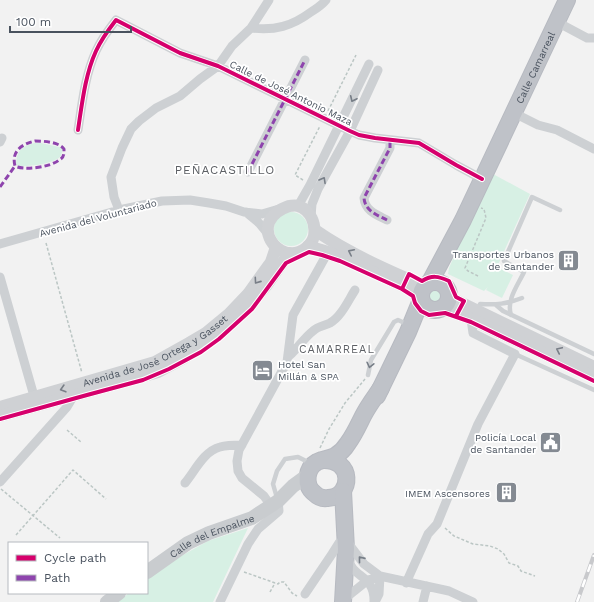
<svg xmlns="http://www.w3.org/2000/svg" width="594" height="602" font-family="'Work Sans',sans-serif">
<style>
.green{fill:#d7f0e4}
.lines{fill:none;stroke-linecap:round;stroke-linejoin:round}
.highway-casing{stroke:#b7bac1;stroke-width:18}
.path{stroke:#bbc6c4;stroke-width:1.5;stroke-dasharray:3 2;stroke-linecap:butt}
.lane{stroke:#cdd0d3;stroke-width:4.5}
.street{stroke:#cdd0d3;stroke-width:9}
.secondary{stroke:#cfd1d4;stroke-width:12}
.primary{stroke:#c9cccf;stroke-width:14}
.highway{stroke:#bfc2c8;stroke-width:16}
.rail-casing{stroke:#c8c9cc;stroke-width:4}
.rail{stroke:#fff;stroke-width:2.5;stroke-dasharray:8;stroke-linecap:butt}
.quiet{stroke:#8e44ad;stroke-width:3;stroke-dasharray:6 3;stroke-linecap:butt}
.cycleway-casing{stroke:#fff;stroke-width:6}
.cycleway{stroke:#d6006c;stroke-width:4}
.oneway{stroke:#777e87}
.oneway2{stroke:#787e87}
.labels{text-anchor:middle;dominant-baseline:central;stroke-width:3.5;stroke-linejoin:round;paint-order:stroke}
.street-label{font-size:10px;fill:#49525e;stroke:#fff}
.poi-label{font-size:10px;fill:#49525e;stroke:#fff;text-anchor:end}
.neighbourhood-label{font-size:11px;letter-spacing:1px;fill:#5d6065;stroke:#fff}
.quarter-label{font-size:12px;letter-spacing:1px;fill:#5d6065;stroke:#fff}
</style>
<rect width="100%" height="100%" fill="#f2f2f2"/>
<path class="green" d="M35,143H41L59,147L62,148C62,152 62,155 60,157C53,164 27,167 18,166L16,164C17,150 22,146 35,143Z
M493,174L530,194L497,267L513,275L502,298L486,290L488,287L484,291L448,274L449,268L459,245Z
M274 229a17 17 0 1 1 34 0a17 17 0 1 1-34 0Z
M426 296a9 9 0 1 1 18 0a9 9 0 1 1-18 0Z
M248,528L213,602H118L129,593H147V579L167,564L208,541Z"/>
<g class="lines">
<defs>
<g id="highway">
<circle cx="435" cy="296" r="14"/>
<path id="s3" d="M430,282L463,220L567,0"/>
<path d="M377,396L408,332L421,300"/>
<path d="M322,460C354,458 353,497 328,498C323,499 318,497 314,493C304,485 306,468 317,462C323,459 329,459 335,456C340,453 345,448 348,443C354,435 358,426 363,416C368,406 375,397 381,388"/>
<path d="M343,602L346,549L343,491"/>
</g>
</defs>
<use href="#highway" class="highway-casing"/>
<path class="path" d="M328,111L356,55
M303,180L295,175L320,126
M46,243L82,373
M478,276L468,271L465,268L486,218L484,209L481,208
M67,430L81,442
M320,448L329,429L345,403L365,379
M1,489L60,538
M445,528L454,536L473,544L490,546L498,549L504,554L509,563L518,566L521,571L535,576
M16,535L73,470L106,499
M244,572L278,584L280,582H284L292,593L297,596
M270,592L275,583"/>
<path class="lane" d="M496,305L503,311L594,354
M478,311L480,304C497,305 506,304 522,298
M511,315C506,300 518,285 524,272L504,261L532,197L560,210
M515,354L594,390
M368,375L371,360L394,322L398,320L409,325
M277,498L273,484L277,471L285,459L298,457L310,463"/>
<path class="street" d="M557,22L587,38H594
M251,28C275,31 292,26 311,12C316,9 322,5 326,0
M514,113L538,125L557,130L594,149
M78,130C82,104 85,75 96,51C101,40 109,29 116,20L180,53L218,66L350,131L359,135L375,138L419,143L456,165L482,179
M0,142L2,138
M248,172L305,60
M298,206L310,185L369,64
M119,210L114,197L111,177L122,148L131,129L139,121L156,108L180,96L200,79L218,66L232,46L251,28L269,0
M246,212L259,223L268,234
M311,217L312,204L318,189L350,131L378,70
M387,220C377,215 365,211 364,198L390,148V140
M0,244L119,210L162,201L190,200L209,203L226,206L244,212L262,214L279,209
M0,277L36,403
M289,356C298,348 304,338 313,331C318,326 324,326 330,323C341,317 348,301 355,290
M0,482L67,407L73,397
M185,483C195,471 204,451 220,447C227,445 235,445 242,445
M271,506L264,496L242,478L238,471L237,461L239,450L287,362L293,315L328,252
M348,558C352,579 375,574 374,602
M406,583L428,534L437,524L478,424L515,354L473,333L471,319
M305,594L332,554L339,543L345,539L364,564L380,576L449,591L473,602
M343,600L368,580L373,579
M376,600L379,594L380,576
M220,602L248,544L258,529L279,511L278,501
M423,602L427,586"/>
<g class="secondary">
<path d="M289,206C291,206 295,205 298,206C311,210 316,224 314,236C313,240 310,245 306,248C279,269 245,221 289,206Z"/>
<path d="M315,230C348,253 387,270 424,286"/>
<path d="M308,246L328,252L341,257L420,294"/>
<path d="M449,297L594,367"/>
<path d="M446,305L471,319L594,377"/>
<path id="s1" d="M0,407L155,362L189,343L206,333L229,314L248,294L271,262L276,247"/>
<path d="M0,416L134,379L158,372L184,358L209,341L245,310L266,286L289,253"/>
</g>
<g class="primary">
<path id="s2" d="M147,572L188,543L209,533L252,518L278,501L293,486L308,475"/>
<path d="M107,602L119,593"/>
</g>
<use href="#highway" class="highway"/>
<defs>
<path id="rail" d="M577,602L594,555"/>
</defs>
<use href="#rail" class="rail-casing"/>
<use href="#rail" class="rail"/>
<path class="quiet" d="M35,141C44,141 59,142 64,149C64,154 64,158 59,160C51,167 24,171 15,166C11,151 22,144 35,141Z
M248,172L305,60
M0,187L15,166
M387,220C377,215 365,211 364,198L390,148V140"/>
<defs>
<path id="cycleway" d="M78,130C82,104 85,75 96,51C101,40 109,29 116,20L180,53L218,66L350,131L359,135L375,138L419,143L456,165L482,179
M402,289L409,274L422,281C432,275 438,276 449,281L456,297L464,301L456,316
M0,419L87,395L143,380L169,369L201,352L219,339L252,309L286,263L309,252L322,255L340,261L402,289L413,296L415,303L421,311L429,315L445,313L471,322L594,381"/>
</defs>
<use href="#cycleway" class="cycleway-casing"/>
<use href="#cycleway" class="cycleway"/>
</g>
<defs><path id="oneway-chevron" d="M-2-3.5L2.5 0L-2 3.5" fill="none" stroke-width="1.6" stroke-linecap="round" stroke-linejoin="round"/></defs>
<g class="oneway">
<use href="#oneway-chevron" transform="translate(353 99) rotate(115)"/>
<use href="#oneway-chevron" transform="translate(323 180) rotate(-61)"/>
<use href="#oneway-chevron" transform="translate(370 365) rotate(103)"/>
<use href="#oneway-chevron" transform="translate(361 559) rotate(-129)"/>
</g>
<g class="oneway2">
<use href="#oneway-chevron" transform="translate(351 252) rotate(-154)"/>
<use href="#oneway-chevron" transform="translate(257 281) rotate(125)"/>
<use href="#oneway-chevron" transform="translate(559 350) rotate(-155)"/>
<use href="#oneway-chevron" transform="translate(63 389) rotate(164)"/>
</g>
<defs>
<symbol id="building-square" viewBox="-11 -11 22 22"><rect x="-9" y="-9" width="18" height="18" rx="4" fill="#848a92" stroke="#fff"/><path d="M-4-6H4V6H1V3H-1V6H-4ZM-2.5-4.3h1.7v1.8h-1.7ZM.8-4.3h1.7v1.8H.8ZM-2.5-1h1.7V.8h-1.7ZM.8-1h1.7V.8H.8Z" fill="#fff"/></symbol>
<symbol id="hotel-square" viewBox="-11 -11 22 22"><rect x="-9" y="-9" width="18" height="18" rx="4" fill="#848a92" stroke="#fff"/><path d="M-6-4.5h1.5V1H6V5H4.5V3h-9V5H-6ZM-4 0a1.8 1.8 0 1 1 3.6 0ZM.5 0V-2.5h3Q6-2.5 6 0Z" fill="#fff"/></symbol>
<symbol id="civic-square" viewBox="-11 -11 22 22"><rect x="-9" y="-9" width="18" height="18" rx="4" fill="#848a92" stroke="#fff"/><path d="M-.6-6.5H3V-4.5H.6V-3L4-1V1h2V6H-6V1h2V-1L-.6-3ZM-1.2 2.5V6h2.4V2.5Z" fill="#fff"/></symbol>
</defs>
<g fill-rule="evenodd">
<use href="#building-square" x="556" y="248" width="25" height="25"/>
<use href="#hotel-square" x="250" y="358" width="25" height="25"/>
<use href="#civic-square" x="538" y="430" width="25" height="25"/>
<use href="#building-square" x="494" y="480" width="25" height="25"/>
</g>
<g class="labels">
<g class="street-label">
<text stroke="none"><textPath href="#s3" startOffset="239">Calle Camarreal</textPath></text>
<text transform="translate(291 93) rotate(26)">Calle de José Antonio Maza</text>
<text transform="translate(98 218) rotate(-15)">Avenida del Voluntariado</text>
<text stroke="none"><textPath href="#s1" startOffset="166">Avenida de José Ortega y Gasset</textPath></text>
<text stroke="none"><textPath href="#s2" startOffset="75">Calle del Empalme</textPath></text>
</g>
<g class="poi-label">
<text x="554" y="254">Transportes Urbanos<tspan x="554" dy="12">de Santander</tspan></text>
<text x="278" y="364" text-anchor="start">Hotel San<tspan x="278" dy="12">Millán &amp; SPA</tspan></text>
<text x="536" y="437">Policía Local<tspan x="536" dy="12">de Santander</tspan></text>
<text x="490" y="493">IMEM Ascensores</text>
</g>
<g class="neighbourhood-label">
<text x="337" y="349">CAMARREAL</text>
</g>
<g class="quarter-label">
<text x="225" y="170">PEÑACASTILLO</text>
</g>
</g>
<rect x="8" y="542" width="140" height="52" fill="#ffffff" stroke="#b6babf"/>
<rect x="16" y="555" width="20" height="6" fill="#d6006c" stroke="#b6babf"/>
<text x="44" y="562" font-size="12" fill="#49525e">Cycle path</text>
<rect x="16" y="575" width="20" height="6" fill="#8e44ad" stroke="#b6babf"/>
<text x="44" y="582" font-size="12" fill="#49525e">Path</text>
<path d="M10 26v6h121v-6" fill="none" stroke="#49525e" stroke-width="2"/>
<text x="16" y="26" font-size="12" fill="#49525e" stroke="#ffffff" stroke-width="3" paint-order="stroke">100 m</text>
</svg>
